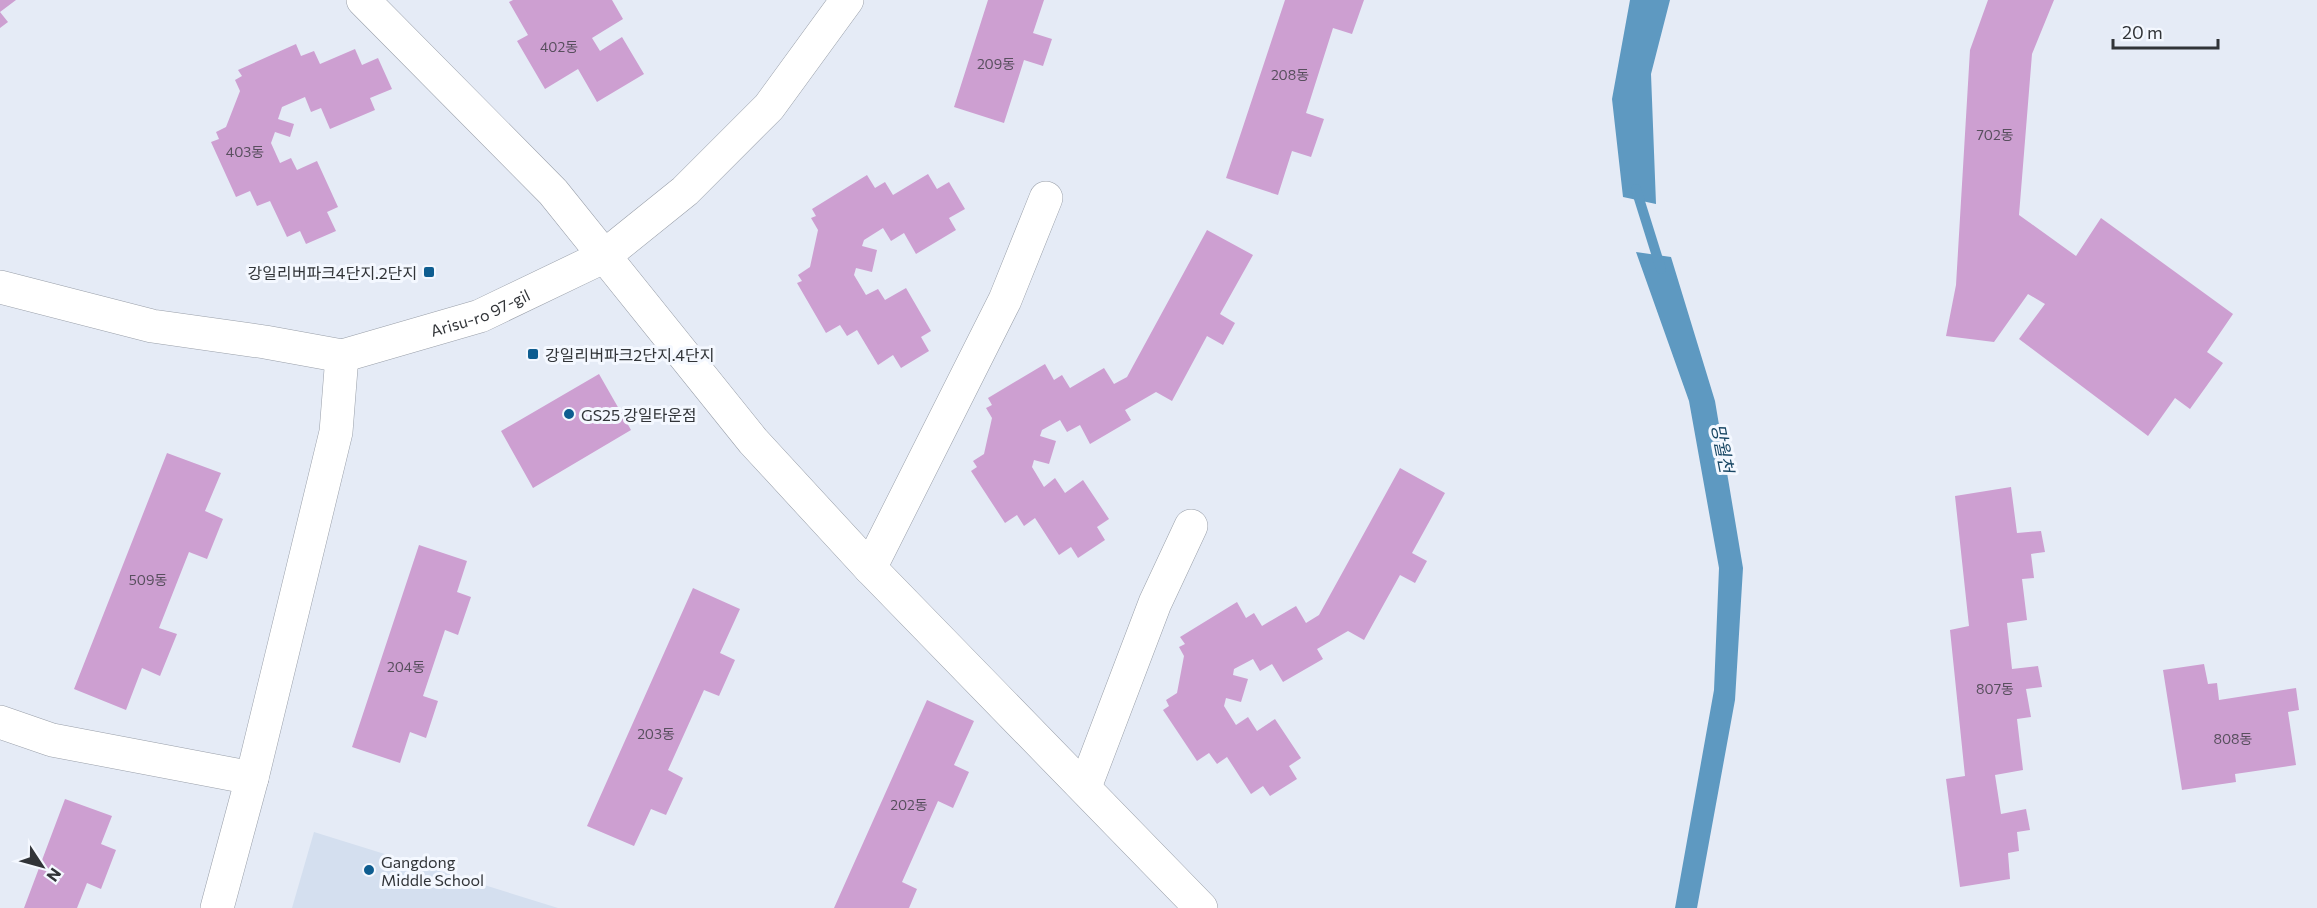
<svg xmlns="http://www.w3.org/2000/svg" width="2317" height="908" font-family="Commissioner,'Noto Sans KR',sans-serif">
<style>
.built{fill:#d4dfef}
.water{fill:#5e99c1}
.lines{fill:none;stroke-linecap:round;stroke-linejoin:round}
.stream{stroke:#5e99c1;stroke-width:10}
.building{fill:#cd9fd1}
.minor-casing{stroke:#999fa9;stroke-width:34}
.minor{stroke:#fff;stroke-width:33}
.poi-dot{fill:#0e5d90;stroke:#f4f8ff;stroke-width:2}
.labels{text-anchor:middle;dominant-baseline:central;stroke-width:6;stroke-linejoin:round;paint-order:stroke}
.number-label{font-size:14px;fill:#584f5e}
.poi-label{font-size:16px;fill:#313438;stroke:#f4f8ff;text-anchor:start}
.street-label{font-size:16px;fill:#313438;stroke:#f4f8ff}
.water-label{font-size:18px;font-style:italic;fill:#194764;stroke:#f4f8ff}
</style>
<rect width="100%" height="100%" fill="#e5ebf6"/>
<path class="built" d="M314,832L558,908H292Z"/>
<path class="water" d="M1630,0H1670L1651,74L1656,204L1623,197L1612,99Z
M1636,252L1671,257L1715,401L1743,568L1735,700L1697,908H1675L1714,690L1719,568L1689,401Z"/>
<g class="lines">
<path class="stream" d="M1636,189L1661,269"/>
</g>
<path class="building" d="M0,0H16L0,12L8,22L0,28Z
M513,0H612L623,19L592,38L600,51L622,37L644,74L597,102L578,69L545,89L517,41L528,35L509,2Z
M988,0H1044L1033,33L1052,39L1043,66L1024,60L1004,123L954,107Z
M1285,0H1364L1352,34L1333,28L1306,113L1324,119L1311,157L1292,151L1278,195L1226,178Z
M1988,0H2054L2032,54L2019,215L2076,256L2101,218L2233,314L2207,352L2223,363L2190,409L2175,398L2148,436L2019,339L2045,304L2028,294L1994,342L1946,336L1956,285L1970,50Z
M296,44L301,56L314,51L320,64L355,49L362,65L378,58L392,89L370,98L375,110L330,129L321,108L311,112L305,97L282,107L278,119L294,124L290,137L275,132L271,143L280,163L291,158L297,170L317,161L338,207L327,212L336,231L306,244L300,231L287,237L270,201L257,206L250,191L236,197L211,142L219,139L216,132L226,127L240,91L235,80L242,76L238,70Z
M928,174L937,189L949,182L965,209L949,218L956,230L916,254L904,233L891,241L883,228L864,240L862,246L877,250L872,272L856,268L854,275L866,295L878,289L885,300L906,288L931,331L921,337L929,351L901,368L893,355L878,365L857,330L847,336L840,325L826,333L797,283L802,281L798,275L810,267L818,230L811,218L816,216L812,209L867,175L875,188L885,182L893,195Z
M1207,230L1253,255L1220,314L1235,323L1223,345L1207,336L1172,401L1156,392L1125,410L1131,420L1090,444L1080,425L1067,432L1060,420L1042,430L1040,436L1056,441L1049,464L1034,460L1032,467L1044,487L1055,478L1065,493L1083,480L1109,519L1097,527L1105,540L1078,558L1071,547L1059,555L1035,518L1024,526L1017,515L1005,523L971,471L977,467L973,461L984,454L992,418L986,408L992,405L988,398L1045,364L1054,380L1062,375L1070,388L1104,368L1114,384L1127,377Z
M599,374L631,430L533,488L501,431Z
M167,453L221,473L205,511L223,519L207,559L189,552L159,628L177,634L160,676L142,668L126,710L74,689Z
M1400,468L1445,493L1412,553L1427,561L1415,583L1400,575L1364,640L1348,631L1317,649L1323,659L1283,682L1272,664L1260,671L1253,659L1234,669L1233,675L1248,679L1241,702L1226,698L1224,706L1236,725L1248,717L1257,731L1275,719L1301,758L1289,766L1297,779L1270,796L1263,786L1251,794L1227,757L1217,764L1209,753L1197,761L1163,710L1169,706L1166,700L1177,693L1184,656L1179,647L1185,644L1180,637L1237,602L1246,618L1254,613L1262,626L1296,606L1306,623L1319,615Z
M2011,487L2017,533L2041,531L2045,552L2031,554L2034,578L2022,579L2027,620L2007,623L2012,669L2038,666L2042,687L2026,689L2031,717L2017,719L2023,770L1995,775L2001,814L2026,809L2030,830L2017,832L2019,851L2008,853L2010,879L1960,887L1946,779L1965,776L1950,630L1969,626L1955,496Z
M419,545L467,561L457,592L471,597L458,635L445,630L423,696L438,701L426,738L410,732L400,763L352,747Z
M693,588L740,609L720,653L735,660L719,696L704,690L668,770L683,778L666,815L651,809L634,846L587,826Z
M2204,664L2208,684L2217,683L2219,700L2296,688L2299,710L2288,712L2296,765L2235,774L2236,782L2182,790L2163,670Z
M927,700L974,721L954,765L969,772L953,808L938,801L902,882L917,889L909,908H834Z
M65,799L112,816L101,844L116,850L101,889L87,883L77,908H24Z"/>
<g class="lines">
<defs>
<g id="minor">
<path d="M363,0L553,192L753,441L870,568L1201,908"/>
<path id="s1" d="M0,287L152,326L265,342L342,356L480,316L603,257L685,191L769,107L847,0"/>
<path d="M870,568L1005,300L1046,198"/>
<path d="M0,722L52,740L252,778"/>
<path d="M1085,787L1155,603L1191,526"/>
<path d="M217,908L252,778L336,432L342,356"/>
</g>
</defs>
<use href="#minor" class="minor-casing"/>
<use href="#minor" class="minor"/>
</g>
<g class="poi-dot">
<rect x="423" y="266" width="12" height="12" rx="3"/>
<rect x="527" y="348" width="12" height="12" rx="3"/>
<circle cx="569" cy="414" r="6"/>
<circle cx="369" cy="870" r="6"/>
</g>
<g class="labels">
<g class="number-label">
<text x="559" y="46">402동</text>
<text x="996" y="63">209동</text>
<text x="1290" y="74">208동</text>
<text x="1995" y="134">702동</text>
<text x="245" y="151">403동</text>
<text x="148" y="579">509동</text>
<text x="406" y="666">204동</text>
<text x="1995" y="688">807동</text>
<text x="656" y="733">203동</text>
<text x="2233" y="738">808동</text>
<text x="909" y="804">202동</text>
</g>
<g class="poi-label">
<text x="417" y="272" text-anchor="end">강일리버파크4단지.2단지</text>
<text x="545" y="354">강일리버파크2단지.4단지</text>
<text x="581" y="414">GS25 강일타운점</text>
<text x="381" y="861">Gangdong<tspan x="381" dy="18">Middle School</tspan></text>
</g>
<g class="street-label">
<text stroke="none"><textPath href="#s1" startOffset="494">Arisu-ro 97-gil</textPath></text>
</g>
<g class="water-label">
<text transform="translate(1723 448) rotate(79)">망월천</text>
</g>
</g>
<g transform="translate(42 866) rotate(126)" stroke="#f4f8ff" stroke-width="4.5" paint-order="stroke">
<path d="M0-4.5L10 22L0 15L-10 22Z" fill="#313438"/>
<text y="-9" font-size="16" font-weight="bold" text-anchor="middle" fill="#313438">N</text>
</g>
<path d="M2113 39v9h105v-9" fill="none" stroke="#313438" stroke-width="3"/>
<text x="2122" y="39" font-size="18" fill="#313438" stroke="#f4f8ff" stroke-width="4.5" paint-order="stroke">20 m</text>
</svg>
